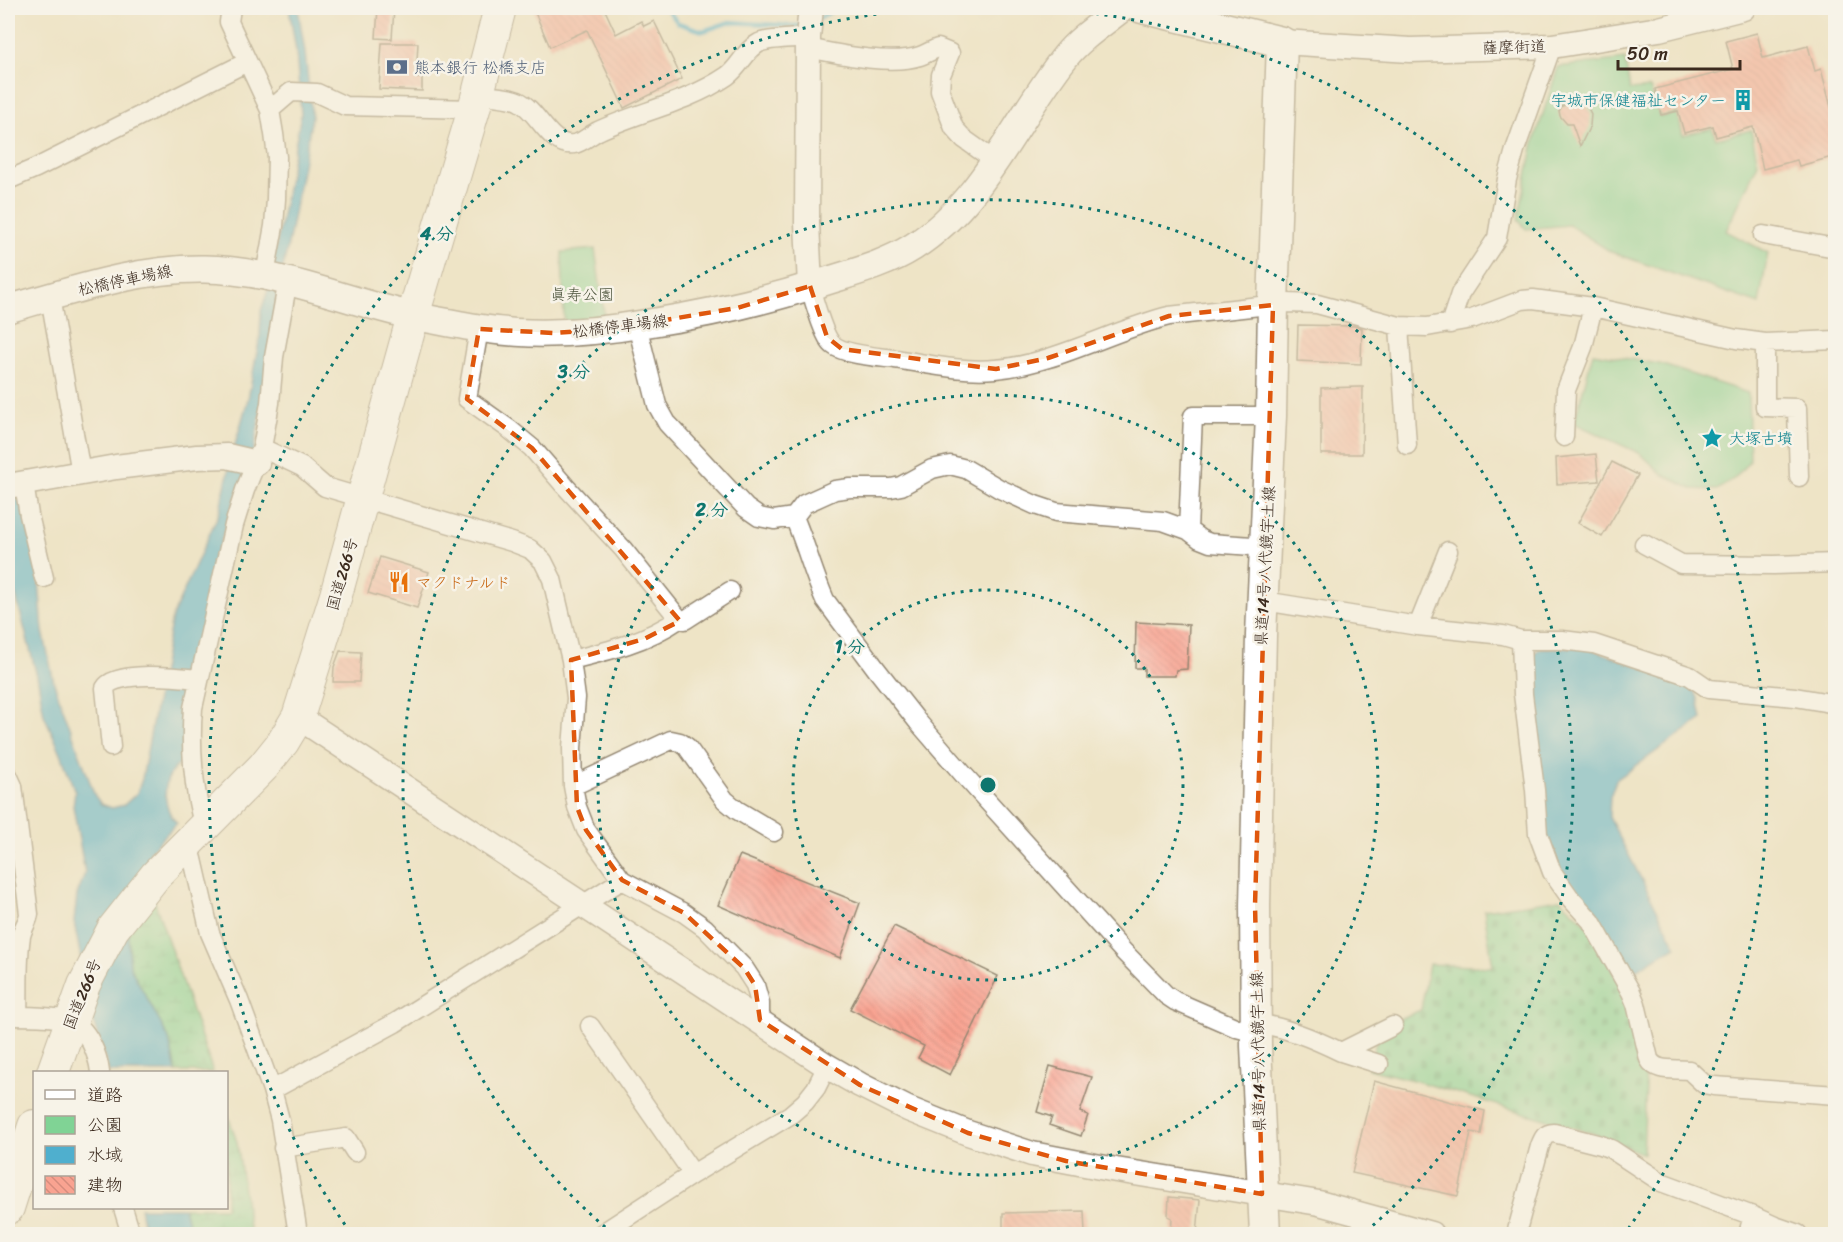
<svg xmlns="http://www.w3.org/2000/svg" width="1843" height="1242" font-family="Sriracha,'Klee One',sans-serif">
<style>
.green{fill:#80d395;stroke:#5e7e5a;stroke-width:1.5}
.wetland{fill:url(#wetland-marsh);stroke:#5e7e5a;stroke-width:1.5}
.cemetery{fill:url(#cemetery-stones);stroke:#5e7e5a;stroke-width:1.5}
.water{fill:#4fafce;stroke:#456c76;stroke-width:1.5}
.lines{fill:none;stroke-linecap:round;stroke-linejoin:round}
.stream{stroke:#4fafce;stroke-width:4.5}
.building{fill:url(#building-back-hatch)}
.minor-casing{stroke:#948772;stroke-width:21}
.tertiary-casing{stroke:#948772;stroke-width:27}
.secondary-casing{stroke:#948772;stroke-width:30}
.primary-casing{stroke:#948772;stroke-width:33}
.trunk-casing{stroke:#948772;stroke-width:34}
.minor{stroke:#fff;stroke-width:18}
.tertiary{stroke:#fff;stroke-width:24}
.secondary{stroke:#fff;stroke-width:27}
.primary{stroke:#fff;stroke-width:30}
.trunk{stroke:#fff;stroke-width:32}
.marked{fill:none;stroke:#df570d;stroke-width:4.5;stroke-dasharray:12 8;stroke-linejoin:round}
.ring{fill:none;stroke:#0f766e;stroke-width:3;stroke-dasharray:3 6}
.labels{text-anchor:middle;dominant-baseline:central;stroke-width:5;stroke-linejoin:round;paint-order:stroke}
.street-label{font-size:16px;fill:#3b2a1e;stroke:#f7f3e8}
.service-label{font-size:16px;fill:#4e5e75;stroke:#f7f3e8;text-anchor:start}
.culture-label{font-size:16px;fill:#0d838f;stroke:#f7f3e8;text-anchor:end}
.park-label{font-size:16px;fill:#4c543c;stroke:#f7f3e8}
.food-label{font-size:16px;fill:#c56008;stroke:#f7f3e8;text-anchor:start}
.centre{fill:#0f766e;stroke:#f7f3e8;stroke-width:3}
.ring-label{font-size:18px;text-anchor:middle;font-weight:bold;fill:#0f766e;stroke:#f7f3e8;stroke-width:5;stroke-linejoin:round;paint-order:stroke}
</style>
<defs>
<pattern id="wetland-marsh" width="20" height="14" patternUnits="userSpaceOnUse" patternTransform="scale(1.5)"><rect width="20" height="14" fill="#80d395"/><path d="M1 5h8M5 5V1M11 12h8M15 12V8" fill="none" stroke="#70b580"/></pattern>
<pattern id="cemetery-stones" width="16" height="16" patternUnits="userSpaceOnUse" patternTransform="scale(1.5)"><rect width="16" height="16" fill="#80d395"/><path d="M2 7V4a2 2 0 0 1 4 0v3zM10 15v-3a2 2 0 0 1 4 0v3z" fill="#70b580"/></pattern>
<pattern id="building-back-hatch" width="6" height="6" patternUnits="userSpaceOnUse" patternTransform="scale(1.5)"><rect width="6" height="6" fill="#f9a391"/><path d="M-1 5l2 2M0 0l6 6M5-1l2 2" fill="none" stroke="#d68c7d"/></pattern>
</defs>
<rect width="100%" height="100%" fill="#f7f3e8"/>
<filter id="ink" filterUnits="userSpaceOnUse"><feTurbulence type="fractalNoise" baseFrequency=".0167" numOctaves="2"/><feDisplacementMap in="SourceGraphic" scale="12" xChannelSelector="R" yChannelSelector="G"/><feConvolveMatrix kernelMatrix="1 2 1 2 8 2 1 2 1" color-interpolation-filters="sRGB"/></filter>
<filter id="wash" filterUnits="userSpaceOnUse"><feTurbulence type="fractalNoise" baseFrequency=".008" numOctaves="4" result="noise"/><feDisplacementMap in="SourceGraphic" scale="24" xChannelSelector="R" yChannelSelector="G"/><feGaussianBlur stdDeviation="1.35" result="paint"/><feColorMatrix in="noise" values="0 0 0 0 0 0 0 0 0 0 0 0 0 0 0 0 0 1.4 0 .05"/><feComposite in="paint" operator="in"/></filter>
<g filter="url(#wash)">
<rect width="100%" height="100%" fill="#eee4c6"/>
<path class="green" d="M1625,59L1630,90L1650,88L1660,117L1677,113L1683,135L1712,128L1716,139L1751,130L1758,163L1726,231L1768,253L1759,304L1611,252L1569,225L1526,229L1518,220L1534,142L1558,67Z
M595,249L605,320L564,322L562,252Z
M1593,353L1660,364L1748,393L1750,460L1735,478L1717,490L1692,489L1662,474L1641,454L1574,423Z"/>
<path class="wetland" d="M149,885L213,1072H176L169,1039L130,967L127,919Z
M227,1113L237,1142L250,1234H191L184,1208H226Z"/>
<path class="cemetery" d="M1560,899L1590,927L1629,1001L1642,1056L1646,1086L1643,1154L1595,1134L1413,1080L1368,1069L1381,1026L1421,1010L1429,964L1493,967L1484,910Z"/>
<path class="water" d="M289,8H298L305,52L312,117L289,240L277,295L262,405L253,454L230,511L215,562L186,712L184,761C181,763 176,766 173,770C161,785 164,810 177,823L150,851L149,885L127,919L130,967L169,1039L176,1072H109L93,1021L74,922L77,895L85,873L73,806L75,792L61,753L44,715L38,680L8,566V495L13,496L21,503L38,568L43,631L54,683L95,796L101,804L112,808L124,805L137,793L142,779L172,617L219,513L233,452L248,399L260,336L261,311L268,290L301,114L296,51Z
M1585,647L1691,684L1698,698L1702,719L1616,780L1610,797L1609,817L1676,946L1629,974L1593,906L1575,892L1558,872L1542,833L1528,667L1532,656L1540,648Z
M140,1208H184L191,1234H145Z"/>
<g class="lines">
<path class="stream" d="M668,10L678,23L703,31L730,22L797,26L802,25
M819,19L836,8"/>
</g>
<g id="blocks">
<path class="building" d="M378,8H394L392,39L376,38Z
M533,8H604L616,34L641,21L644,26L654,21L682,79L624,108L587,30L550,47Z
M1757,33L1763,58L1808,46L1815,71L1821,69L1836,126V156L1799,166L1797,160L1763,169L1753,127L1716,137L1713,126L1684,133L1678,111L1661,115L1655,89L1733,69L1726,41Z
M382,43H418L416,78H422V91L379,89Z
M1573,102L1580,105L1585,102L1591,114L1590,126L1580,146L1572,124H1567L1560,116L1559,111L1562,106Z
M1298,325L1354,326L1362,328L1361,364L1297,361Z
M1360,387H1363L1362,454H1321V388Z
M1596,454L1599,481L1557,484L1556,458Z
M1612,462L1638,475L1602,537L1578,523Z
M380,557L429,572L417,608L368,593Z
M1136,622L1189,625L1187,669L1176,670L1175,676H1144V668H1135Z
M340,651L361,652L359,682H333L334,667Z
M740,855L860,903L840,958L718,905Z
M894,926L998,976L950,1075L918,1058L924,1046L850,1009Z
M1050,1066L1092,1077L1080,1112L1088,1115L1081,1136L1049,1125L1052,1117L1037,1112Z
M1374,1081L1485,1111L1481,1134L1471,1132L1458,1196L1352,1173Z
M1169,1197L1200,1200L1197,1234H1171L1172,1218L1168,1216Z
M1084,1211L1085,1234H1003V1213Z"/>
</g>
</g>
<g filter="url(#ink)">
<use href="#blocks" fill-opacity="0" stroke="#948772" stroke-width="1.5"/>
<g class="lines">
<defs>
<path id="minor" d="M231,8L229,22L270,110L274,134L277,157L276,199L274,226L265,275
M808,48C838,54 890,66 920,56C926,54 932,50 938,48L950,53L941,75L940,91L954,128L964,139L995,161
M477,95C490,96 506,96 518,101C538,110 550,148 574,144C582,143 590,135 598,131C641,111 687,103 727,76C740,67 745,50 759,43C770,38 795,39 808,37
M270,110L291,92L317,93L345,106L474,109
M8,180L36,168L247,62
M1763,235L1836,248
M810,286C813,298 824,338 833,345C845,355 880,357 895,359C928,364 962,372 995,369C1052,365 1113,330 1169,316L1287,303L1317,304L1399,326L1427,327L1472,319L1522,300L1533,299L1593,307L1736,339L1765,343L1836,340
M50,297L81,473
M1450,324L1460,294L1497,238L1507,179L1515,150L1552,46
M637,325L657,405L667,423L746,508L759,517L774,520L794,517L804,504L835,490L850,488H891L901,486L932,469L950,465L966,469L1000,489L1035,505L1056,512L1163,521L1188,530L1200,539L1210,543L1266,547
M1399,326L1407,445
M479,329L467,399L509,429L532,448L565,486L623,549L679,619L685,620L730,591
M1765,343V407L1797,408L1799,477
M1564,437L1566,390L1583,347L1593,307
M262,448L302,467L325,487L512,542L530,549L543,561L552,579L571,660L576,698L572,748L573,786L577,807L586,830L622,880L684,913L705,928L744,968L755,985L760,1003V1020
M24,484L29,515L44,578
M794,517C806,545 813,573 825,600L877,670L918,722L963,774L1123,951L1166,995L1175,1001L1237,1028L1256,1033
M1188,530L1193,416H1271
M1644,544L1681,564L1774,565L1836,563
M1264,601L1418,626L1503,635L1521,640H1562L1594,644L1690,676L1709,689L1795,697L1836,704
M1418,626L1448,551
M1521,640L1523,694L1535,790L1538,834L1552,872L1571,899L1591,921L1631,992L1636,1004L1649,1059C1656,1073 1675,1068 1689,1070L1704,1084L1714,1086L1836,1095
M571,660C609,651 647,641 679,619
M111,747L105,688C115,670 180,677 199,679
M8,775L13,786L29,914C28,922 23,927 21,936C17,961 19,990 18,1016
M573,786L671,740L680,742L687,747L725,800L737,810L774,832
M204,826C193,791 190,744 193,708L234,525L245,490L262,448L270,403L274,357L288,280
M185,844L193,859L210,933L239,1000L272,1090L280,1120L298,1234
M8,1016C22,1016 58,1016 70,1021C88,1028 98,1055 100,1072
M1256,1023C1288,1028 1312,1038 1341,1052L1393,1026
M590,1026L693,1174
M1341,1052L1379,1064
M272,1090L395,1023L622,880
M283,1148L346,1138L355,1152
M123,1208L131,1234
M601,1234L693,1174L790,1115L805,1102L816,1088L827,1066
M1516,1234L1540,1146C1543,1138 1545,1133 1554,1133L1601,1145L1611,1149L1661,1182L1753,1216L1775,1226L1798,1234
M1748,1234L1753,1216"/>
<path id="tertiary" d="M1282,42L1410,50L1552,46L1659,29L1743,8
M810,286L807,223L808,37L811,8
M8,486L116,467L197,457L227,456L257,463
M298,717L827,1066L860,1085L908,1109L968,1133L1032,1154L1116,1170L1319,1203L1431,1234"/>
<path id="secondary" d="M8,309C71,291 137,268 204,269C279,270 346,302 418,317C455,324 492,332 530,333C570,334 609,330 649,323C706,314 758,303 814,285C847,274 883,266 913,247C984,202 1015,120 1065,57C1080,38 1103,23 1122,8"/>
<path id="primary" d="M1142,8L1282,42L1273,305L1271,416L1261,635L1255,905L1256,1046L1265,1234"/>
<path id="trunk" d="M53,1072L84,985L113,929L156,875L263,767L283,742L298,717L336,595L413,316L474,109L500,8
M8,1208L34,1126"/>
</defs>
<use href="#minor" class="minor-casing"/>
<use href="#tertiary" class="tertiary-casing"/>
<use href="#secondary" class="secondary-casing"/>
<use href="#primary" class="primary-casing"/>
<use href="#trunk" class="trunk-casing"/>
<use href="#minor" class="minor"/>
<use href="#tertiary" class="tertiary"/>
<use href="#secondary" class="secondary"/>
<use href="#primary" class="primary"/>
<use href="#trunk" class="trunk"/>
</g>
</g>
<path d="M0 0H1843V1242H0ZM810,286L827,337L842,349L996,369L1048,358L1169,316L1273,305L1255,905L1262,1194L1066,1161L968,1133L860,1085L760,1020L755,985L744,968L684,913L622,880L586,830L577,807L571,660L644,639L680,621L532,448L467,399L479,329L554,333L611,329L737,308Z" fill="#eee4c6" fill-opacity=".55" fill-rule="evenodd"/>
<path class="marked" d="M810,286L827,337L842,349L996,369L1048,358L1169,316L1273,305L1255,905L1262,1194L1066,1161L968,1133L860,1085L760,1020L755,985L744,968L684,913L622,880L586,830L577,807L571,660L644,639L680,621L532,448L467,399L479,329L554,333L611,329L737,308Z"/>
<g class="ring">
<circle cx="988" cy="785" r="195"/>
<circle cx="988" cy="785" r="390"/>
<path d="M612 1233A585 585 0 1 1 1364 1233"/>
<path d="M350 1232A779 779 0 0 1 934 8M1042 8A779 779 0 0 1 1626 1232"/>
</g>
<defs>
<symbol id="bank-bare" viewBox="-9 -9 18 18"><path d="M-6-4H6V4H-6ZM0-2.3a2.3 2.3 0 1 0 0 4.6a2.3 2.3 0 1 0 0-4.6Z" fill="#5c6f8a" stroke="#f7f3e8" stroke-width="2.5" paint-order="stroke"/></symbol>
<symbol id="building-bare" viewBox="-9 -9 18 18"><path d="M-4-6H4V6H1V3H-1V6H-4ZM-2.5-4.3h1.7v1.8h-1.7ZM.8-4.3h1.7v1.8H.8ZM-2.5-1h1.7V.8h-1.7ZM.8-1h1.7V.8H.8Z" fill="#0f9aa8" stroke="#f7f3e8" stroke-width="2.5" paint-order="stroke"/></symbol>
<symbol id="sight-bare" viewBox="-9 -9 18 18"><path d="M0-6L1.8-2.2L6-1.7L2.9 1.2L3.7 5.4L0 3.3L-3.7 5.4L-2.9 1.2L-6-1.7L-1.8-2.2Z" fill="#0f9aa8" stroke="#f7f3e8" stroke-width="2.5" paint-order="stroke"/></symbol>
<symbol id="restaurant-bare" viewBox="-9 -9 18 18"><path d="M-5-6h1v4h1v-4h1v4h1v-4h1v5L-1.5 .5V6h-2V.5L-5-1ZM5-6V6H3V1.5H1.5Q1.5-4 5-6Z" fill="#e8710a" stroke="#f7f3e8" stroke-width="2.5" paint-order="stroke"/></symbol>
</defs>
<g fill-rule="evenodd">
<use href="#bank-bare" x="382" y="52" width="30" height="30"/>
<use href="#building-bare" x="1728" y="85" width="30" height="30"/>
<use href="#sight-bare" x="1697" y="423" width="30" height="30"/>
<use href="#restaurant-bare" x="384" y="567" width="30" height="30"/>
</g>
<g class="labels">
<g class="street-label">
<text transform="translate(1514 47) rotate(-2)">薩摩街道</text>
<text transform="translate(125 280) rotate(-12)">松橋停車場線</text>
<text transform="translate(620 326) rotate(-7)">松橋停車場線</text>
<text transform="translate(1265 566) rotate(-87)">県道14号八代鏡宇土線</text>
<text transform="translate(342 574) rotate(-74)">国道266号</text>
<text transform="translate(82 994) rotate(-68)">国道266号</text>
<text transform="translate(1258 1052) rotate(-91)">県道14号八代鏡宇土線</text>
</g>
<g class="service-label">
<text x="414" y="67">熊本銀行 松橋支店</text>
</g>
<g class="culture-label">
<text x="1726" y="100">宇城市保健福祉センター</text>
<text x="1729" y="438" text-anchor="start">大塚古墳</text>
</g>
<g class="park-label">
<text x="582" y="294">眞寿公園</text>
</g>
<g class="food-label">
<text x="416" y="582">マクドナルド</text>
</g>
</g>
<circle cx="988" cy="785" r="9" class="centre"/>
<g class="ring-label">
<text x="437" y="240">4 分</text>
<text x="574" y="378">3 分</text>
<text x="712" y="516">2 分</text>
<text x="850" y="653">1 分</text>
</g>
<rect width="1843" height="1242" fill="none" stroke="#f7f3e8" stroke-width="30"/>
<rect x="33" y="1071" width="195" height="138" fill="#f7f3e8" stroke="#aca397" stroke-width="1.5"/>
<rect x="45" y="1090" width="30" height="9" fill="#ffffff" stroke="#aca397" stroke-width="1.5"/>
<text x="87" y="1101" font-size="18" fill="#3b2a1e">道路</text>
<rect x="45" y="1116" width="30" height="18" fill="#80d395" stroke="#aca397" stroke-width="1.5"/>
<text x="87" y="1131" font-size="18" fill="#3b2a1e">公園</text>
<rect x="45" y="1146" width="30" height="18" fill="#4fafce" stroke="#aca397" stroke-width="1.5"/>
<text x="87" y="1161" font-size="18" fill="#3b2a1e">水域</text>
<rect x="45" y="1176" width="30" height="18" fill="url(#building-back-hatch)" stroke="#aca397" stroke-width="1.5"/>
<text x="87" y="1191" font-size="18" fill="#3b2a1e">建物</text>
<path d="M1618 60v9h122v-9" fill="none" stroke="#3b2a1e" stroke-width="3"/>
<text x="1627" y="60" font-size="18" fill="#3b2a1e" stroke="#f7f3e8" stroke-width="4.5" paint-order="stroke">50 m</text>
</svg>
